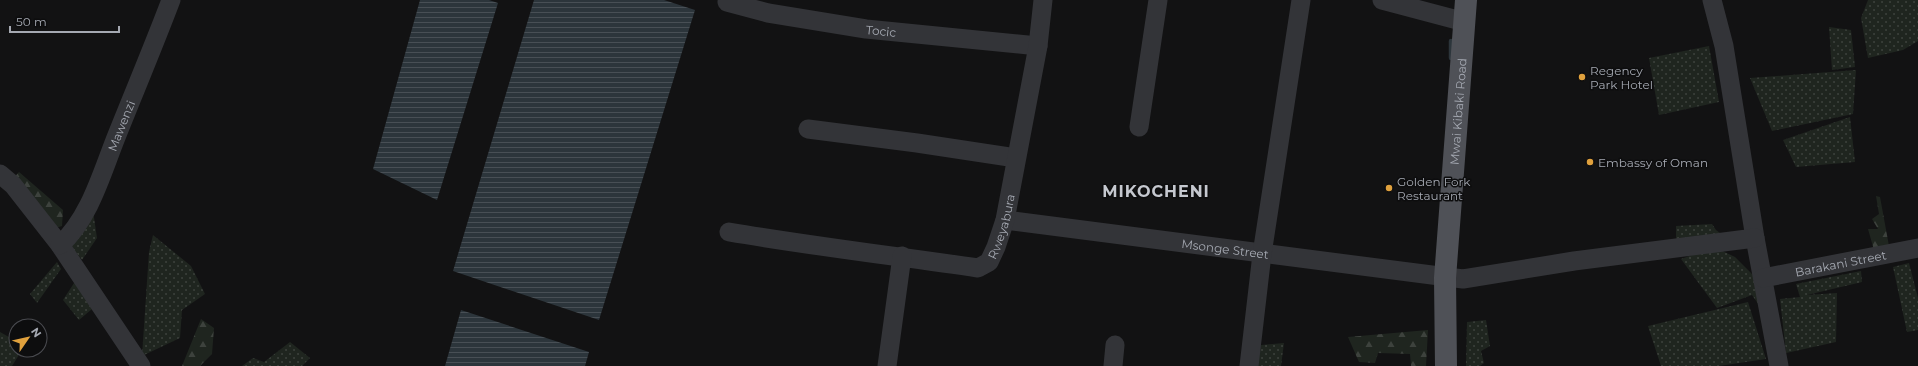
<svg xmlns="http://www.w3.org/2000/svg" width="1918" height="366" font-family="Montserrat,sans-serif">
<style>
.grass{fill:url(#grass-dots)}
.forest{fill:url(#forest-firs)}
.water{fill:url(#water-rules)}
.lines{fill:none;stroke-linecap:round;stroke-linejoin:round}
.stream{stroke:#2c353b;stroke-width:4.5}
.minor{stroke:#333438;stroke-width:19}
.major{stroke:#4f5157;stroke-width:22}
.poi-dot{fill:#e0a13d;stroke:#0d0d0e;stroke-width:1.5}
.labels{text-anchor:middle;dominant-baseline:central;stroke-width:3;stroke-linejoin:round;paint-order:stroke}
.street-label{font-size:12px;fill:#a5a9b2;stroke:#0d0d0e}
.poi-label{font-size:12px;fill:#a5a9b2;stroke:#0d0d0e;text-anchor:start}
.district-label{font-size:16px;font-weight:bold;letter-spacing:1px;fill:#c5c8cf;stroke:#0d0d0e}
</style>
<defs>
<pattern id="grass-dots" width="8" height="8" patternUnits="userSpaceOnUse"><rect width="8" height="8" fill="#1f251f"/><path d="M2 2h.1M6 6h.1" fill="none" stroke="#3d423d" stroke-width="1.8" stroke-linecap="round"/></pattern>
<pattern id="forest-firs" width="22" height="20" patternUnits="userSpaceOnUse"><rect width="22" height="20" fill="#1f251f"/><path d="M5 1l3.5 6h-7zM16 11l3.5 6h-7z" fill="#3d423d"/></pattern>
<pattern id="water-rules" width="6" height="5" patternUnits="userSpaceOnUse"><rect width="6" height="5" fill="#2c353b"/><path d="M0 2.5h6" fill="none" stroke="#484f55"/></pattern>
</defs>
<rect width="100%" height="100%" fill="#121213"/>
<path class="grass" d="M1868,0H1918V41L1903,50L1868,58L1861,18Z
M1829,27L1851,30L1855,67L1832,70Z
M1709,46L1719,102L1659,115L1649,58Z
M1856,70L1853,114L1772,131L1750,78Z
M1850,117L1855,162L1796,167L1783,140Z
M92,204L97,238L82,260L71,246Z
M1712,224L1716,230L1724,236L1676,245V226Z
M153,235L191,266L205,294L182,310L180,338L142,356L149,252Z
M1714,247L1735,257L1759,281L1766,315L1752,295L1717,308L1681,259Z
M57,262L61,269L37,303L30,294Z
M1909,263L1918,298V330L1907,332L1893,267Z
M1861,271L1862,282L1807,295L1837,293L1836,342L1786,353L1780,299L1800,297L1796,284Z
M76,280L92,309L79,320L63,300Z
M1748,302L1766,359L1719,366H1661L1648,326Z
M1486,320L1490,346L1481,351L1484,363L1480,366H1466L1467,322Z
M0,332L16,341V350H22L12,366H0Z
M290,342L310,358L302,366H242L253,358L264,362Z
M1284,343L1281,366H1250L1251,346Z"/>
<path class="forest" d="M19,172L63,210L62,226L49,230L11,181Z
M1876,196L1880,197L1889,246L1874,250L1868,229H1878L1872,219L1879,214Z
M201,319L214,328L212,354L200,366H182Z
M1428,330L1426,366H1411L1410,354L1378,353L1375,363L1359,362L1348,337Z"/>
<path class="water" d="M420,0H489L498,3L437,200L373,169Z
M534,0H664L695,10L599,320L453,271Z
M461,310L589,352L585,366H445Z"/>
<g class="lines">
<path class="stream" d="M1451,58V41"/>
<g class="minor">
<path d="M1382,0L1465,22"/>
<path d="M1712,0L1724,46L1755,238L1779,366"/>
<path id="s1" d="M727,2L768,13L866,29L1038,46"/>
<path d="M1139,127L1158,0"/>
<path d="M808,129L917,143L1016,158"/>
<path d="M0,174L13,185L60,245L141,366"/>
<path id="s2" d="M1005,220L1463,279L1574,261L1755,238"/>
<path id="s3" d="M729,232C812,246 895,256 978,268L989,262L996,247L1005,220L1038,46L1043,0"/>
<path id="s4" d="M60,245C90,218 102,172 117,135C135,90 154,45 171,0"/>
<path id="s5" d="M1763,278L1918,248"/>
<path d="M887,366L902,256"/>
<path d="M1113,366L1115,345"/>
<path d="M1249,366L1262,254L1301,0"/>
</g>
<path class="major" id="s6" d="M1446,366L1445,278L1466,0"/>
</g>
<g class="poi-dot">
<circle cx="1582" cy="77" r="4"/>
<circle cx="1590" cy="162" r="4"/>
<circle cx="1389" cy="188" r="4"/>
</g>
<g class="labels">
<g class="street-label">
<text stroke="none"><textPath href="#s1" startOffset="157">Tocic</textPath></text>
<text stroke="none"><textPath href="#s6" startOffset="255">Mwai Kibaki Road</textPath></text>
<text stroke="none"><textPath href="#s4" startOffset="135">Mawenzi</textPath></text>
<text stroke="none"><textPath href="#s3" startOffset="302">Rweyabura</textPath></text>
<text stroke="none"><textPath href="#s2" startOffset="222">Msonge Street</textPath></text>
<text stroke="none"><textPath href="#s5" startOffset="79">Barakani Street</textPath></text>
</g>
<g class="poi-label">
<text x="1590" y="70">Regency<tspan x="1590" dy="14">Park Hotel</tspan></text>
<text x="1598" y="162">Embassy of Oman</text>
<text x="1397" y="181">Golden Fork<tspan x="1397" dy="14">Restaurant</tspan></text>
</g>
<g class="district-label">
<text x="1156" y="191">MIKOCHENI</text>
</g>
</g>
<g transform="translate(28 338) rotate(56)"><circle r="19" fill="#0d0d0e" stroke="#4a4b50"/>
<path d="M0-3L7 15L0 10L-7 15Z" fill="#e0a13d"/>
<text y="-6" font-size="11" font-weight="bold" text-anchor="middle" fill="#a5a9b2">N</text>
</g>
<path d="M10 26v6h109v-6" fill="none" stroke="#a5a9b2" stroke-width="2"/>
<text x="16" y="26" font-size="12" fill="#a5a9b2" stroke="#0d0d0e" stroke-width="3" paint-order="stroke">50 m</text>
</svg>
